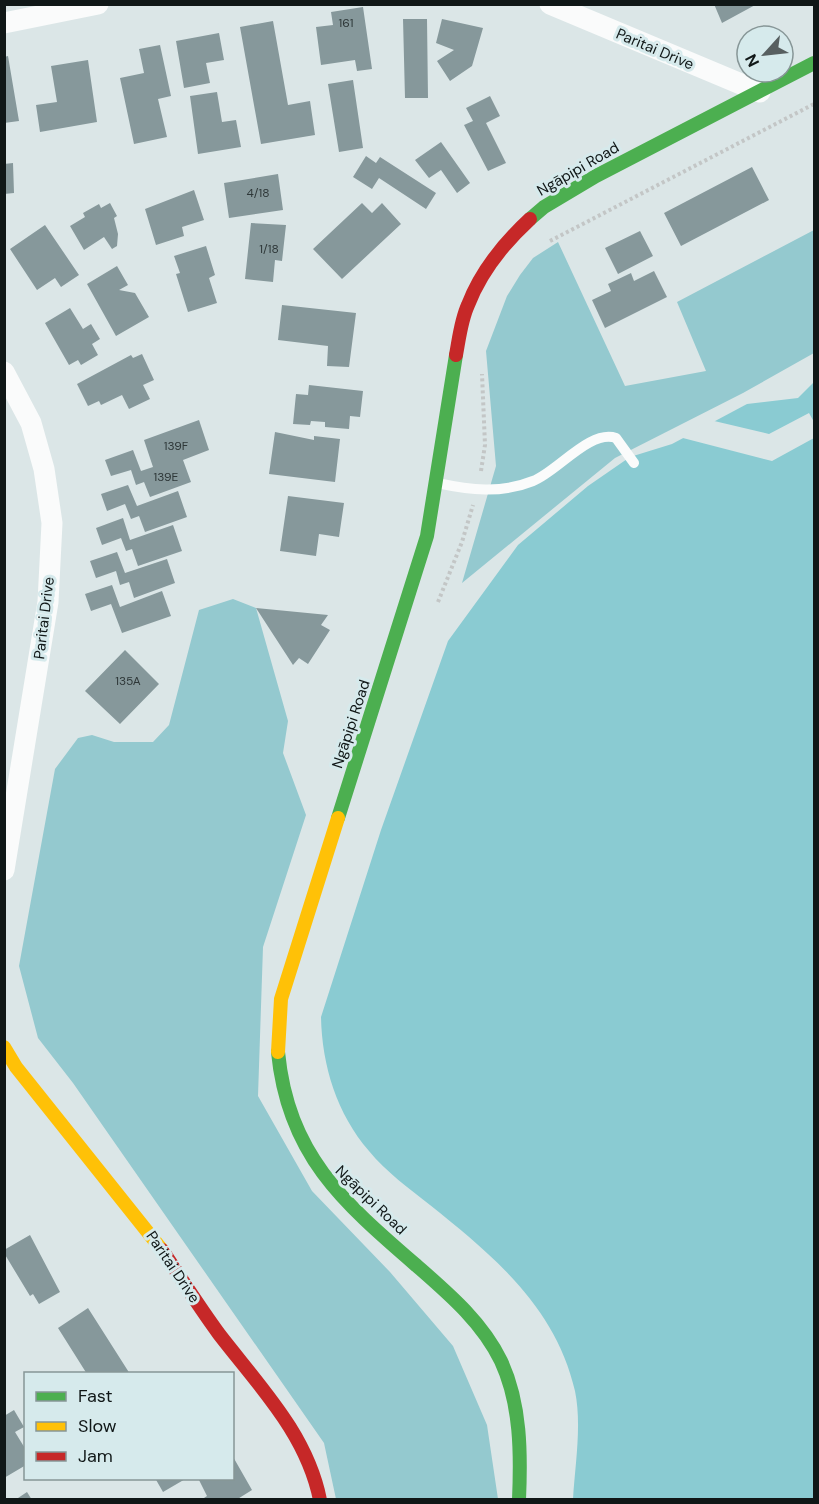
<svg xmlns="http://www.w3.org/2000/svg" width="819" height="1504" font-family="'DM Sans',sans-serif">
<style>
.forest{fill:#94c9cf}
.water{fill:#8acbd2}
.pier{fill:#dbe6e7}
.building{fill:#86989b}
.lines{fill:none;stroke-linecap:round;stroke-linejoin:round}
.path{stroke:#c3c6c6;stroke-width:4;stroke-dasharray:3 3;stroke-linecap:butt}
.lane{stroke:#fafbfb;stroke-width:10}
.street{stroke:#fafbfb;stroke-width:21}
.fast{stroke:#4caf50;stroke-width:14}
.slow{stroke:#ffc107;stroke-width:14}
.jam{stroke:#c62828;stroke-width:14}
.labels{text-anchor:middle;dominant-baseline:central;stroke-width:6;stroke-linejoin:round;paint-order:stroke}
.number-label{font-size:12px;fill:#2e3738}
.street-label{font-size:15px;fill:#101717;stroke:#d6eaec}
</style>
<rect width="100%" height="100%" fill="#dbe6e7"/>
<path class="forest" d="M814,230V353L743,393L615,458L462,583L496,466L486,351L507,296L520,275L533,258L558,242L625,386L706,371L677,302Z
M233,599L256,608L288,721L283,753L306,815L263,947L258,1096L312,1191L390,1272L453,1346L487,1425L498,1499H336L324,1443L73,1083L38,1038L19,966L55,769L78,738L92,735L114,742H153L169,725L199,610Z"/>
<path class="water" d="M814,382V1499H573C575,1465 582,1425 575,1391C556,1308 494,1256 430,1205C410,1189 386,1172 369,1151C337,1114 322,1066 321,1017L381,830L448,641L518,545L588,486L630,457L672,444L747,404L798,398Z"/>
<path class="pier" d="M809,413L814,422V438L772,461L679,437L710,420L769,434Z"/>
<path class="building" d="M714,4H757L722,23Z
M363,7L372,69L357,71L355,60L321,65L316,27L333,25L331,12Z
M403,19H427L428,98H405Z
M442,19L483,28L472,66L450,81L437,61L454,50L436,43Z
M273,21L288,105L310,101L315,135L261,144L240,27Z
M219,33L224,60L206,63L210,83L184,88L176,41Z
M160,45L171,96L158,99L167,137L134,144L120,78L144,73L139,49Z
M8,56L19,121L4,123V57Z
M88,60L97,122L40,132L36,105L57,102L51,66Z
M353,80L363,148L339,152L328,84Z
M217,92L222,122L236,120L241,147L198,154L190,96Z
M490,96L500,116L486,123L506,163L488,171L464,125L473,121L466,108Z
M441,142L470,183L457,193L441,170L429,178L415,160Z
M366,156L376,163L380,157L436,193L426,209L379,178L372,189L353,177Z
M13,163L14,193L4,194V164Z
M752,167L769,200L681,246L664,213Z
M278,174L283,210L229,218L224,183Z
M194,190L204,220L182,227L184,236L156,245L145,209Z
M110,203L117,216L114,218L118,234L117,246L112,249L104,237L84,250L70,226L85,217L83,213L99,204L101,208Z
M362,203L372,213L382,203L401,224L342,279L313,249Z
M251,223L286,225L282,261L275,260L273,282L245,279Z
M45,225L79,275L61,287L55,278L37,290L10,249Z
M640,231L653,256L618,274L605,248Z
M206,246L215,275L209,278L217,303L188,312L176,274L180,273L174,256Z
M117,266L128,285L119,290L135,293L149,317L116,336L87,284Z
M654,271L667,297L605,328L592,300L611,291L608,284L631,273L634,281Z
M282,305L356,313L349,367L327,366L328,346L278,340Z
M70,308L83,329L91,324L100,339L92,344L98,355L81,365L78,360L69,365L45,323Z
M142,354L154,380L143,385L150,399L129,409L122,395L101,405L99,401L88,406L77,384L131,355L133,358Z
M309,385L363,391L360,417L350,416L349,429L325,427V422L311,421L310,425L293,424L296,394L308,395Z
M199,420L209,450L183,460L191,482L150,497L144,482L136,485L131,470L111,476L105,460L133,450L141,471L153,467L144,440Z
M275,432L314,440V436L340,439L335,482L269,474Z
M128,485L137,506L178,491L187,517L145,532L139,516L131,519L125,504L107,511L101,494Z
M288,496L344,503L339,537L319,534L316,556L280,551Z
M123,518L130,540L173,525L182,551L138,566L132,549L126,551L121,538L102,545L96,528Z
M117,552L125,573L167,559L175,583L134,598L129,582L120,585L116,571L96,578L90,561Z
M112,585L120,607L162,591L171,616L122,633L111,604L91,611L85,594Z
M256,608L328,615L321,625L330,630L308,664L299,658L293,665Z
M125,650L159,684L120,724L85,691Z
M30,1235L60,1292L39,1304L33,1294L30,1296L4,1253V1250Z
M88,1308L130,1374H87L58,1328Z
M14,1410L24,1427L15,1432L26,1450V1465L4,1478V1416Z
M232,1455L252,1490L236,1500H201L207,1496L198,1478H232Z
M155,1478H187L163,1492Z
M27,1492L32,1500H15Z"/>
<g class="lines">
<path class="path" d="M550,241L814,104
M481,471L485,445L482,374
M438,602L462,542L473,505"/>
<path class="lane" d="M437,483C470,490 501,494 533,481C557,472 590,429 616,438L634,463"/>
<path class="street" d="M550,4L760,92
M4,23L98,4
M4,372L31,423L44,469L52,523L48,602L4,870"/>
<path class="fast" d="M530,219L544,207L596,176L814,63
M338,818L427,536L456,355
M278,1052C288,1155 343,1202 417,1266C449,1294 482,1322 501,1361C521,1404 521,1454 519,1500"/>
<path class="slow" d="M4,1047L16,1067L162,1250
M278,1052L281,999L338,818"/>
<path class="jam" d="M456,355C459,339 461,320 468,305C481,271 504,243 530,219
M162,1250C181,1278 199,1307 219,1334C259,1386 307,1434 320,1500"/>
</g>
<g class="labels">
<g class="number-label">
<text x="346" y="23">161</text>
<text x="258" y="193">4/18</text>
<text x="269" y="249">1/18</text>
<text x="176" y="446">139F</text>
<text x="166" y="477">139E</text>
<text x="128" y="681">135A</text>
</g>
<g class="street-label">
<text transform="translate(655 49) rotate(23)">Paritai Drive</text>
<text transform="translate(578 169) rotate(-30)">Ngāpipi Road</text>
<text transform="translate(44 618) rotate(-83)">Paritai Drive</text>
<text transform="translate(351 724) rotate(-72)">Ngāpipi Road</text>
<text transform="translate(371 1200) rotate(44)">Ngāpipi Road</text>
<text transform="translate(173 1267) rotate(56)">Paritai Drive</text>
</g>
</g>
<rect width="819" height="1504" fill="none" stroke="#101717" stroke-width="12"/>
<rect x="24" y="1372" width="210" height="108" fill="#d6eaec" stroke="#879697" stroke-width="1.5"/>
<rect x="36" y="1392" width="30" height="9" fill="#4caf50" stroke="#879697" stroke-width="1.5"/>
<text x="78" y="1402" font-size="18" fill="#101717">Fast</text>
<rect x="36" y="1422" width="30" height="9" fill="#ffc107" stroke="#879697" stroke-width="1.5"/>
<text x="78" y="1432" font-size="18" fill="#101717">Slow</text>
<rect x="36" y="1452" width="30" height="9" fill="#c62828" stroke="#879697" stroke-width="1.5"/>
<text x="78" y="1462" font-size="18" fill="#101717">Jam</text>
<g transform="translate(765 54) rotate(243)"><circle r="28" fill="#d6eaec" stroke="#879697" stroke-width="1.5"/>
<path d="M0-4.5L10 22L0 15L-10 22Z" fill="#575f60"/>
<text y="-9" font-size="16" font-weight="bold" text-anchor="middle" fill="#101717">N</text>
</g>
</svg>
